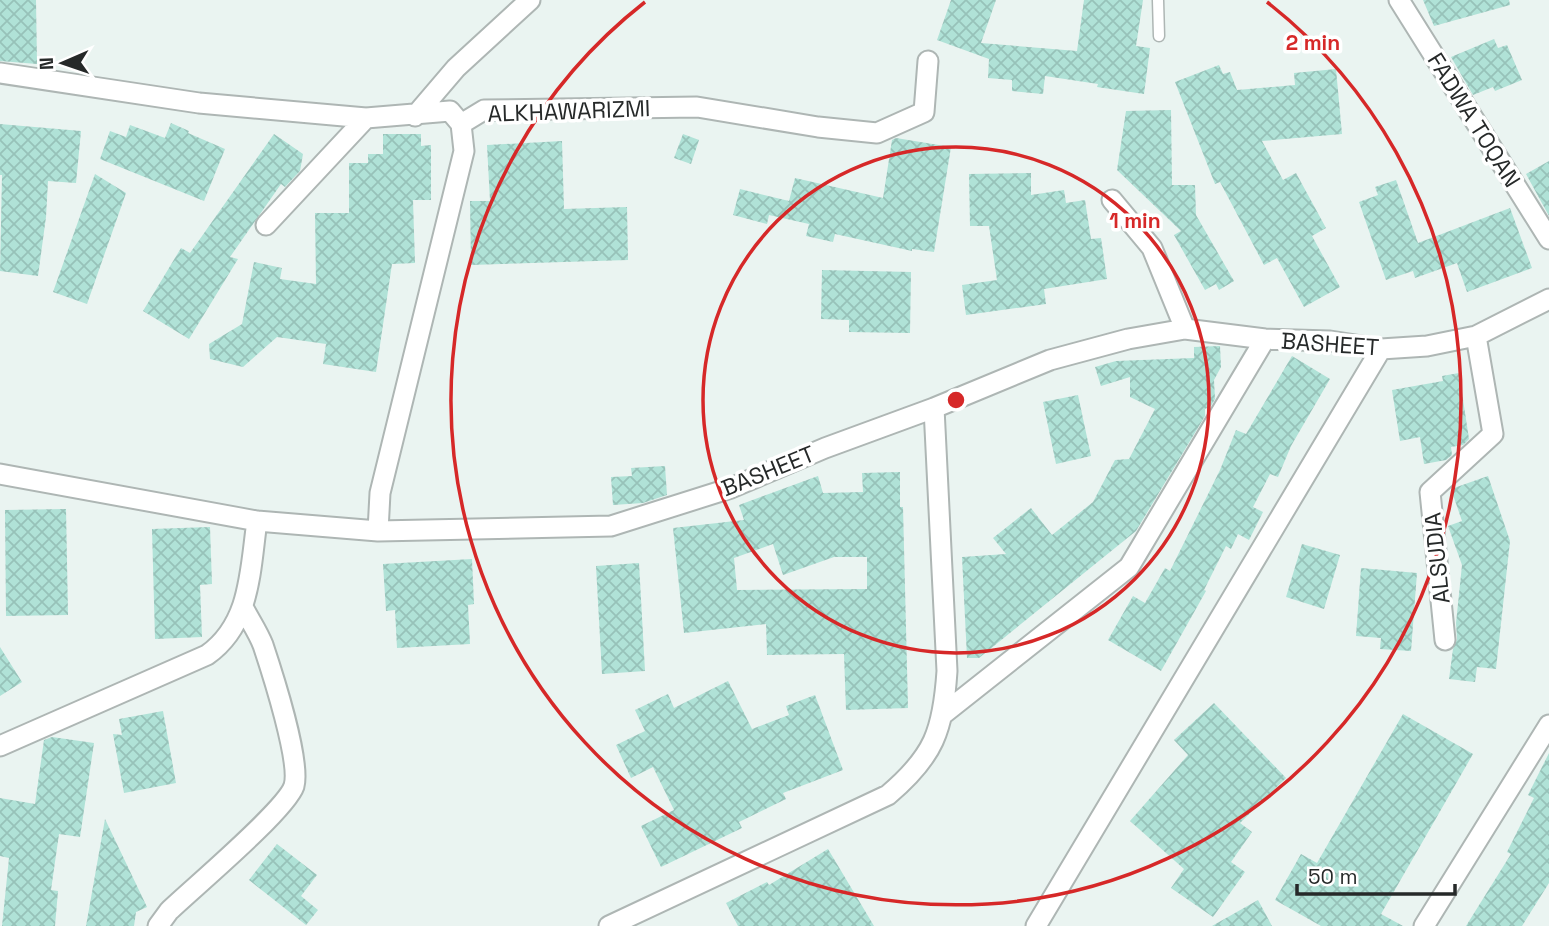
<svg xmlns="http://www.w3.org/2000/svg" width="1549" height="926" font-family="'Space Grotesk',sans-serif">
<style>
.building{fill:url(#building-cross-hatch);fill-rule:evenodd}
.lines{fill:none;stroke-linecap:round;stroke-linejoin:round}
.service-casing{stroke:#aeb6b4;stroke-width:13}
.minor-casing{stroke:#aeb6b4;stroke-width:23}
.service{stroke:#fff;stroke-width:10}
.minor{stroke:#fff;stroke-width:19}
.ring{fill:none;stroke:#d62828;stroke-width:3.5}
.labels{text-anchor:middle;dominant-baseline:central;stroke-width:7;stroke-linejoin:round;paint-order:stroke}
.street-label{font-size:23px;fill:#262929;stroke:#fff}
.centre{fill:#d62828;stroke:#fff;stroke-width:3.5}
.ring-label{font-size:21px;text-anchor:middle;font-weight:bold;fill:#d62828;stroke:#fff;stroke-width:7;stroke-linejoin:round;paint-order:stroke}
</style>
<defs>
<pattern id="building-cross-hatch" width="8" height="8" patternUnits="userSpaceOnUse" patternTransform="scale(1.75)"><rect width="8" height="8" fill="#b0e2d7"/><path d="M0 0l8 8M0 8l8-8" fill="none" stroke="#97c2b9"/></pattern>
</defs>
<rect width="100%" height="100%" fill="#eaf4f1"/>
<path class="building" d="M0,0H36L37,64L0,61Z
M951,0H996L981,43L1077,51L1084,0H1143L1136,46L1150,48L1144,94L1097,87L1098,84L1045,76L1043,94L1012,91V80L988,78L989,59L937,40Z
M1423,0H1509L1510,5L1434,26Z
M1494,39L1498,48L1507,45L1522,80L1495,91L1493,87L1473,95L1451,57Z
M1219,65L1223,74L1230,72L1237,90L1295,85L1294,73L1336,69L1342,134L1262,141L1283,180L1296,173L1326,228L1312,236L1340,287L1304,307L1277,258L1264,265L1220,182L1215,184L1175,82Z
M1171,110L1172,185H1195L1196,215L1234,281L1219,290L1216,284L1205,290L1174,235L1181,231L1117,170L1126,111Z
M171,123L189,131L188,133L225,149L204,201L100,159L110,131L126,137L130,125L165,138Z
M0,124L81,131L76,183L48,181L46,217L38,276L0,271L2,175H0Z
M274,134L303,154L300,171L285,187L281,184L230,257L238,259L189,339L143,311L181,248L190,253Z
M383,134H421V146L431,145V200H413L415,263L392,264L376,372L323,364L326,344L277,337L243,367L210,359L209,344L242,324L254,262L282,268L280,279L316,284L315,213H349V163H368V154H383Z
M683,134L699,140L691,164L674,158Z
M896,138L951,147L934,252L912,249V251L835,234L833,242L806,236L809,224L769,215L767,224L733,215L740,189L789,201L795,178L883,198L892,140Z
M562,141L564,209L627,207L628,260L471,265L470,201H490L487,145Z
M1549,161V216L1526,174Z
M1031,173V195L1064,190L1066,203L1085,200L1091,239L1101,238L1107,279L1044,289L1046,304L966,315L962,285L997,280L989,226H970L969,174Z
M95,174L126,193L87,304L53,292Z
M1396,180L1418,243L1510,208L1532,268L1467,292L1457,263L1415,278L1413,271L1386,280L1359,202L1378,195L1375,187Z
M822,270L911,272L910,333L849,332V320L821,319Z
M1220,346L1221,367L1214,380L1215,399L1211,406L1205,409V416L1136,531L979,658H967L962,557L1006,554L993,538L1031,508L1052,535L1093,502L1115,460L1129,459L1155,409L1130,397V377L1101,386L1095,367L1116,361L1194,358V347Z
M1292,356L1330,379L1291,446L1278,477L1270,474L1253,507L1263,512L1249,540L1238,534L1231,549L1226,546L1204,590L1206,591L1161,671L1108,640L1133,596L1145,603L1165,568L1170,571L1220,470L1236,430L1246,434Z
M1459,373L1469,439L1463,445L1451,447L1452,455L1446,460L1424,464L1420,437L1400,441L1392,390L1443,381L1442,376Z
M1078,395L1091,456L1056,464L1043,402Z
M665,466L667,495L643,503L613,505L611,477L632,476L631,468Z
M900,472V507H903L908,708L846,710L844,654L767,655L766,624L684,633L673,528L744,520L739,505L818,476L823,493L863,492L862,473ZM773,544L783,575L834,557H867V589L737,590L734,558Z
M1488,476L1510,541L1496,669L1477,667L1475,682L1449,679L1453,649L1457,639L1456,623L1462,565L1448,526L1462,521L1451,489Z
M66,509L68,615L6,616L5,510Z
M210,527L212,584L200,585L202,637L155,639L152,529Z
M1302,544L1340,555L1324,609L1286,597Z
M472,559L474,604L468,605L470,644L397,648L395,610L386,611L383,564Z
M639,563L645,671L602,674L596,566Z
M1361,568L1417,573L1411,651L1380,649L1381,638L1356,636Z
M0,647L22,682L0,696Z
M728,681L752,729L789,715L786,706L815,695L843,770L783,793L786,799L739,822L742,828L661,867L641,826L674,810L653,767L631,778L616,745L645,731L635,710L668,694L674,708Z
M1214,703L1286,778L1240,823L1252,832L1231,862L1245,872L1213,917L1171,888L1184,869L1130,821L1188,755L1174,740Z
M163,711L176,783L124,793L113,734L122,735L119,719Z
M1403,714L1473,754L1381,914L1403,926H1321L1275,900L1301,854L1317,863Z
M52,737L94,743L80,837L59,834L51,890L58,891L55,926H2L9,858L0,856V798L35,804L44,740Z
M1549,753V883L1522,926H1466L1511,854L1507,852L1534,798L1528,795Z
M105,819L147,907L136,912L134,926H86Z
M277,844L317,875L301,896L318,910L306,925L249,880Z
M828,849L874,926H738L726,903L767,882L769,885Z
M1258,900L1272,926H1212Z"/>
<g class="lines">
<defs>
<path id="service" d="M1158,0L1159,36"/>
<path id="minor" d="M1399,0L1549,239
M0,73L199,103L366,118L450,111L461,124
M415,116L456,68L530,0
M461,124L484,110L697,107L818,127L877,133L924,112L928,61
M1112,200L1152,248L1185,329
M266,225L366,118
M0,474L257,521L378,531L611,526L731,488L825,448L934,408L1050,360L1128,339L1185,329L1265,339L1330,341L1381,349L1427,346L1476,336L1549,299
M378,531L380,493L464,151L461,124
M1445,640L1430,492L1493,434L1476,336
M942,715L1129,567L1265,339
M0,746L207,655C251,624 250,570 257,521
M158,926L169,911C193,888 286,810 294,786C301,762 272,672 263,645C258,632 249,619 243,607
M609,926L888,795C934,756 943,731 947,671L934,408
M1036,926L1381,349
M1424,926L1549,725"/>
</defs>
<use href="#service" class="service-casing"/>
<use href="#minor" class="minor-casing"/>
<use href="#service" class="service"/>
<use href="#minor" class="minor"/>
</g>
<g class="ring">
<circle cx="956" cy="400" r="253"/>
<path d="M1267 2A505 505 0 1 1 645 2"/>
</g>
<g class="labels">
<g class="street-label">
<text transform="translate(569 111) rotate(-2)">ALKHAWARIZMI</text>
<text transform="translate(1474 120) rotate(58)">FADWA TOQAN</text>
<text transform="translate(1330 344) rotate(4)">BASHEET</text>
<text transform="translate(768 471) rotate(-22)">BASHEET</text>
<text transform="translate(1437 558) rotate(-96)">ALSUDIA</text>
</g>
</g>
<circle cx="956" cy="400" r="10" class="centre"/>
<g class="ring-label">
<text x="1313" y="50">2 min</text>
<text x="1135" y="228">1 min</text>
</g>
<g transform="translate(63 63) rotate(268)" stroke="#ffffff" stroke-width="5" paint-order="stroke">
<path d="M0-5L12 26L0 18L-12 26Z" fill="#262929"/>
<text y="-10" font-size="19" font-weight="bold" text-anchor="middle" fill="#262929">N</text>
</g>
<path d="M1297 884v10h158v-10" fill="none" stroke="#262929" stroke-width="3.5"/>
<text x="1308" y="884" font-size="21" fill="#262929" stroke="#ffffff" stroke-width="5" paint-order="stroke">50 m</text>
</svg>
